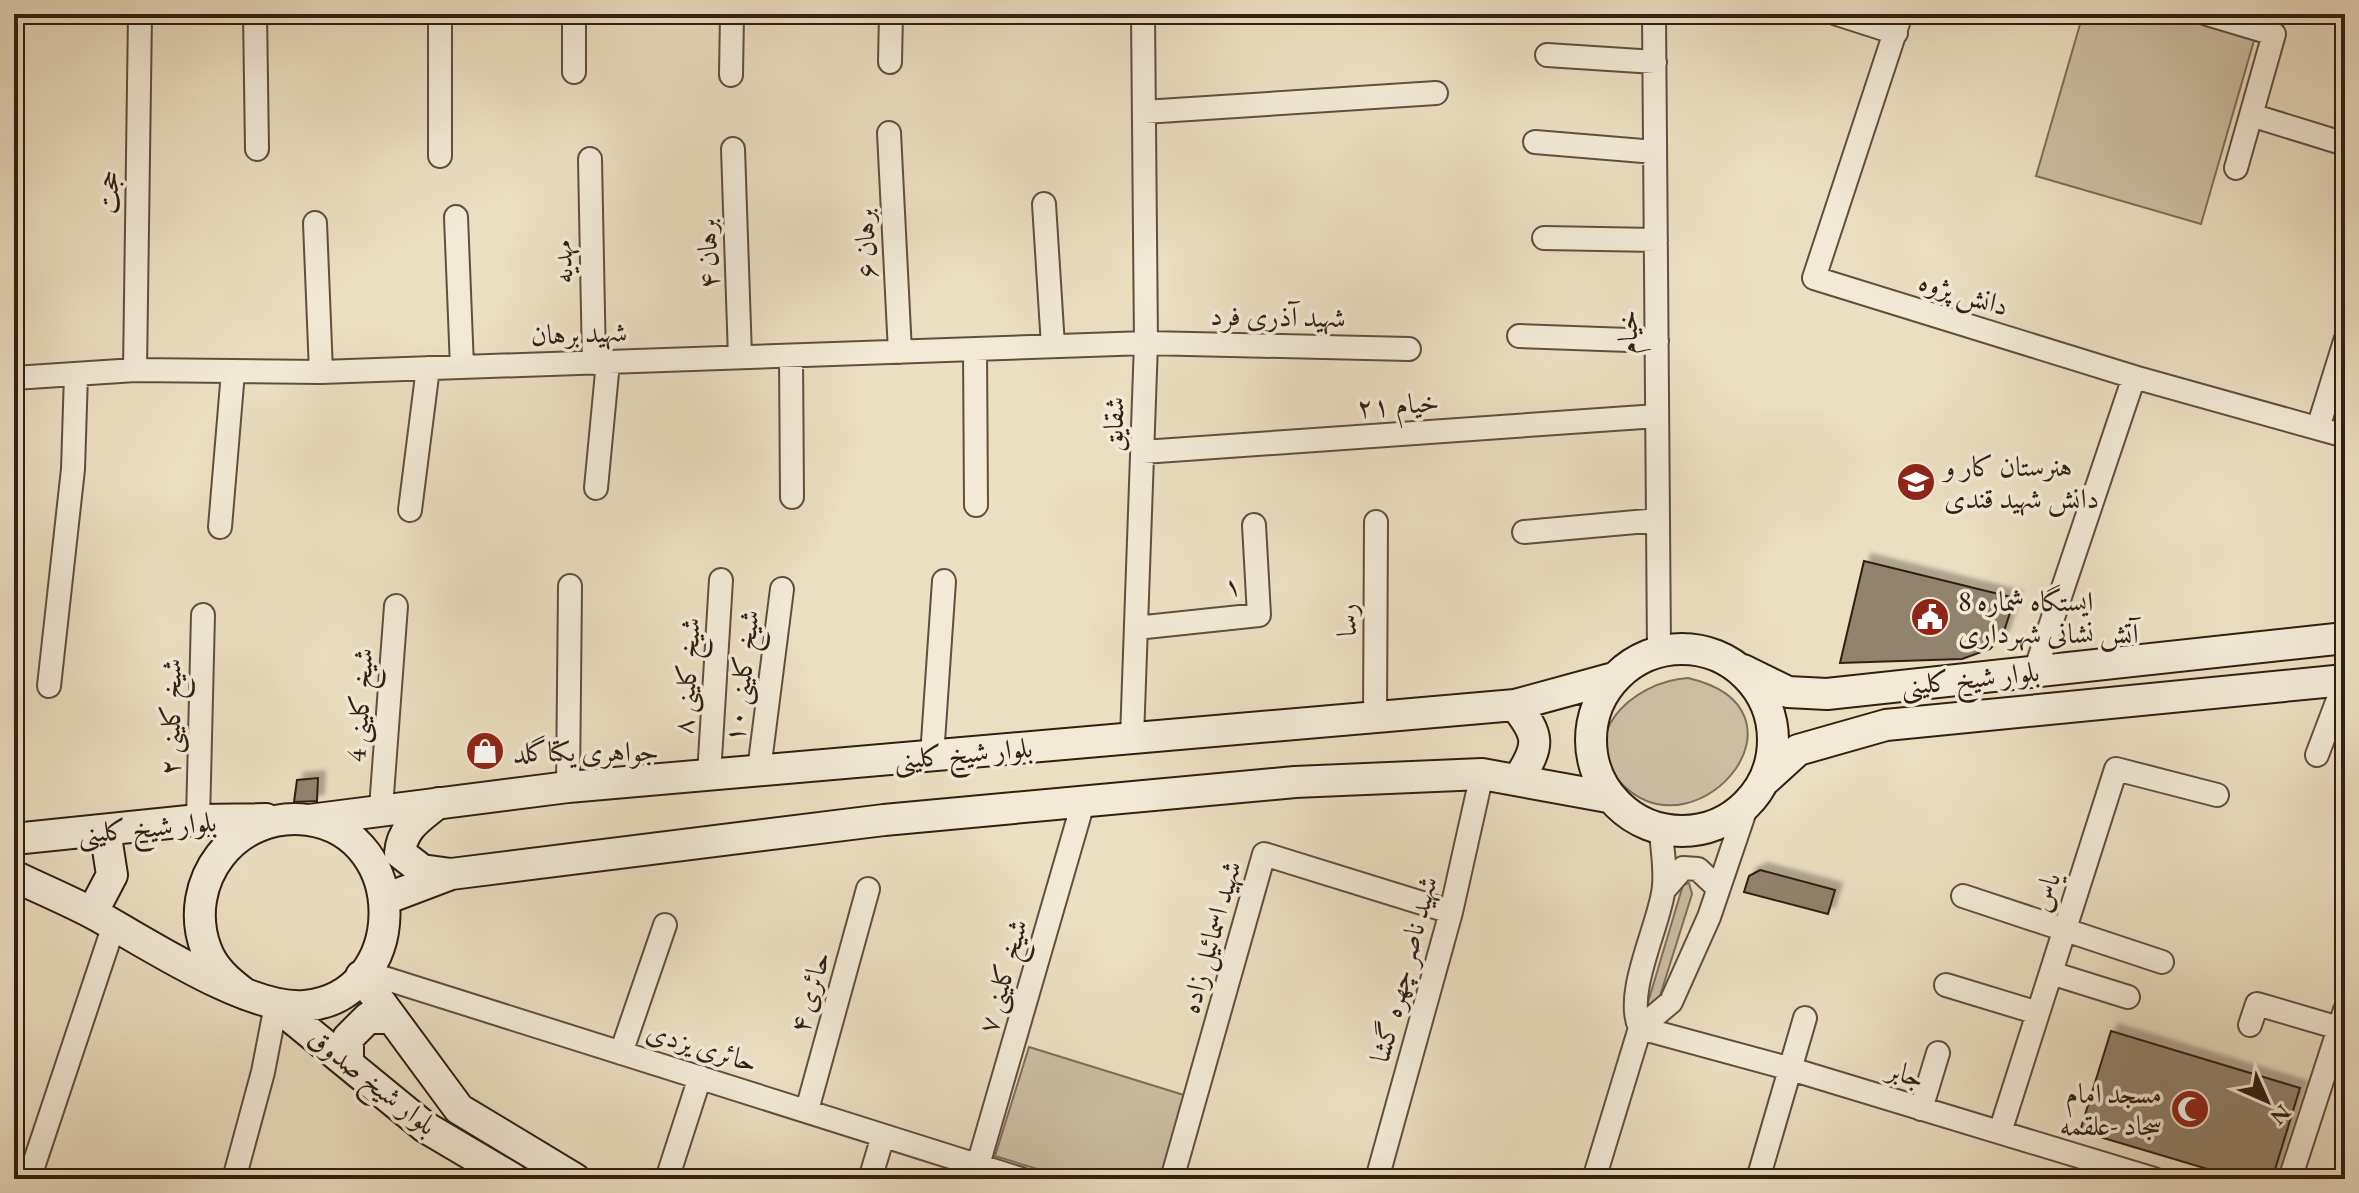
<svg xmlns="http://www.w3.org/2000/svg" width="2359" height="1193" font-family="'EB Garamond',Amiri,serif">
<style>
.green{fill:#cbbea3;stroke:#7e6e5a;stroke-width:2}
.building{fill:#92836d;stroke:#311f12;stroke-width:2;filter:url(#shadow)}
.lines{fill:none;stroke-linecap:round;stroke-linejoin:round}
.street-casing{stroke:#604f3e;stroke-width:26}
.secondary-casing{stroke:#311f12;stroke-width:34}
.street{stroke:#f2ead7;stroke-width:22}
.secondary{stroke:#f2ead7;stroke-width:30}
.labels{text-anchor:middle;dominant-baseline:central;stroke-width:7;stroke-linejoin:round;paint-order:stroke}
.street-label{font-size:28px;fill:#311f12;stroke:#f2ead7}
.poi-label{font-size:28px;fill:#311f12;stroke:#f2ead7;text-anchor:start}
</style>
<defs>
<filter id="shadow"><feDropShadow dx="7" dy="-7" stdDeviation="2" flood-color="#0004"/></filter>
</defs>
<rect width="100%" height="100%" fill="#ebdfc1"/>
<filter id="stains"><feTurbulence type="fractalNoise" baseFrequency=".0025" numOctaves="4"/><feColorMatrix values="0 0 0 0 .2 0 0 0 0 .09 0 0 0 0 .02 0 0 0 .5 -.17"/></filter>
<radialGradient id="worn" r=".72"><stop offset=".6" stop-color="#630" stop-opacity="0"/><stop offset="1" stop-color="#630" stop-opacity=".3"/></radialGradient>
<path class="green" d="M2083,14H2175L2255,37L2201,224L2036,176Z
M1688,678C1821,709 1701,856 1625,787C1571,739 1632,681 1688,678Z
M1689,883L1692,894L1654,1015L1646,1009L1683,885Z
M1029,1047L1187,1096L1161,1179H1070L995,1156Z"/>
<path class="building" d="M1864,561L2015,598L2002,637L1990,649L1962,659L1840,663Z
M318,778L317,801L294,802L297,780Z
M1760,870L1835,890L1828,914L1744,892L1749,876Z
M2111,1031L2300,1088L2273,1176L2241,1179L2080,1131Z"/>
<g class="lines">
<defs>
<path id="street" d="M255,14L257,149
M1654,14L1659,650
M1837,14L1896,33
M1901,14L1814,278L2134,377L2345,436
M2207,14L2274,34L2236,168
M1547,55L1655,62
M890,62L891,14
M574,72V14
M731,75L732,14
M1144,112L1436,93
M2251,115L2345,144
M889,133L900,352
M1535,142L1655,152
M733,149L740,357
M440,156V14
M590,159L594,363
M1044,204L1053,346
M456,217L462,367
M315,223L321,372
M1544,238L1656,240
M1519,336L1657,341
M975,349L976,505
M791,356L792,497
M135,370L140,14
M14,378L135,370L321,372L1146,343L1409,349
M2318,428L2345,341
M1143,452L1657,416
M596,488L608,362
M410,510L428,368
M220,527L233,372
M1524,532L1658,520
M1136,628L1259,615L1254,525
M2035,671L2134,377
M49,686L73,469L76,374
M1375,717L1376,522
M1132,738L1146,343L1143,14
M2317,755L2345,681
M932,756L944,581
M759,770L782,589
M709,775L721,580
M568,787L570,586
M381,808L396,606
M198,820L203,615
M1664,890L1683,868L1698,869L1718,888
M1963,896L2162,962
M365,972L1021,1179
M2051,973L2128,997
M1946,985L2038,1013
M2250,1025L2257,1004L2339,1028
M1640,1028L1791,1069L2154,1179
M1640,1028L1671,1002L1709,917L1747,805
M1640,1028C1624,995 1657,930 1663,893C1667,874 1662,850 1661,830
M621,1053L665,925
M1921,1109L1938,1053
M807,1110L868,889
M2000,1132L2116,769L2217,795
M978,1165L1083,803
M29,1179L114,925
M234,1179L263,1072L276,1005
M667,1179L700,1077
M870,1179L883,1136
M1172,1179L1264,854L1451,912
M1377,1179L1451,912L1482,774
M1594,1179L1640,1028
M1758,1179L1805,1018
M2290,1179L2345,1010"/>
<path id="secondary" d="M1591 740a91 91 0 1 1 182 0a91 91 0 1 1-182 0Z
M1743,670L1788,692L1827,694L2345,638
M1515,705C1540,736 1540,745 1519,778
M1765,780L1798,750L1886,725L2345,680
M438,803C419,818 402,828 400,853L422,870L451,874
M309,820L568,787L1515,705L1614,678
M14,839L198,820L266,819
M14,876C41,889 70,901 96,915C147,943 249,1011 305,1006C409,996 412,835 308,820C235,810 181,882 206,949C213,969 229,982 245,994
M385,899L451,874L884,820L1295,782L1482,774L1608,797
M92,913L112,875L105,830
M361,976L459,1109L575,1179
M276,1005L425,1127L513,1179
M348,1063V1038L368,1018H392"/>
</defs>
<use href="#street" class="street-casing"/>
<use href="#secondary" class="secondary-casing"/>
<use href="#street" class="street"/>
<use href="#secondary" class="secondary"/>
</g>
<defs>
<symbol id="school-disc" viewBox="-11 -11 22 22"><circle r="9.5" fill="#8f2418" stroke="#f2ead7"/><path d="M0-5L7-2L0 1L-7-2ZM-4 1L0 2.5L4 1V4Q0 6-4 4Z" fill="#fff"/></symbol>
<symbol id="civic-disc" viewBox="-11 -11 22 22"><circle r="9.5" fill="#8f2418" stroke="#f2ead7"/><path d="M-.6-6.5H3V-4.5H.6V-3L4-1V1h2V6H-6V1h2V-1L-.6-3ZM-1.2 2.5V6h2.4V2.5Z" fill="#fff"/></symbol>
<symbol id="shop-disc" viewBox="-11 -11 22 22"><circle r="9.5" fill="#8f2418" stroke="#f2ead7"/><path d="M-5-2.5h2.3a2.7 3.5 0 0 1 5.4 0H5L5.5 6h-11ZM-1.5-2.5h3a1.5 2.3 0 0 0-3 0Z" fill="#fff"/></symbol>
<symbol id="mosque-disc" viewBox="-11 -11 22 22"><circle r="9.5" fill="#8f2418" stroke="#f2ead7"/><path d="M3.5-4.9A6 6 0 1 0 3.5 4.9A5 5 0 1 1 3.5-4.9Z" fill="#fff"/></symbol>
</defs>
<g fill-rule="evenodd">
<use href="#school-disc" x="1894" y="460" width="44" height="44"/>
<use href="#civic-disc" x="1908" y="595" width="44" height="44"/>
<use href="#shop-disc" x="463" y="729" width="44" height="44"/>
<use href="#mosque-disc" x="2168" y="1087" width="44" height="44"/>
</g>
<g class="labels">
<g class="street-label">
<text transform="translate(108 192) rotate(-89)">حجت</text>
<text transform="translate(865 244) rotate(-93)">برهان ۶</text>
<text transform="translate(707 254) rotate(-92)">برهان ۴</text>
<text transform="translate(562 262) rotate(-91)">مهدیه</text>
<text transform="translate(1964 293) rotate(17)">دانش پژوه</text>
<text transform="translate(1278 316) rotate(1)">شهید آذری فرد</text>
<text transform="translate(1627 332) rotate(-90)">خیام</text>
<text transform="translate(579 333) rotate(-2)">شهید برهان</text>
<text transform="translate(1398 404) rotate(-4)">خیام ۲۱</text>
<text transform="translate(1113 424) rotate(-88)">شقایق</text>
<text transform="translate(1232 585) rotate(-14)">۱</text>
<text transform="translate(1346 620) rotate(-90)">رسا</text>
<text transform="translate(686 676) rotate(-86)">شیخ کلینی ۸</text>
<text transform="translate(741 676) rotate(-83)">شیخ کلینی ۱۰</text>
<text transform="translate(1970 678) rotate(-6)">بلوار شیخ کلینی</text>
<text transform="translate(359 705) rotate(-86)">شیخ کلینی 4</text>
<text transform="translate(170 717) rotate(-89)">شیخ کلینی ۲</text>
<text transform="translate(963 753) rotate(-5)">بلوار شیخ کلینی</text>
<text transform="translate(147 827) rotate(-5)">بلوار شیخ کلینی</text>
<text transform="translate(2045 892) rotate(-72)">یاس</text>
<text transform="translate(1210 937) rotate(-74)">شهید اسمائیل زاده</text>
<text transform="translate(1403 969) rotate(-75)">شهید ناصر چهره گشا</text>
<text transform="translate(1002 976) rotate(-74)">شیخ کلینی ۷</text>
<text transform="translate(809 992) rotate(-74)">حائری ۴</text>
<text transform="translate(702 1046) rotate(17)">حائری یزدی</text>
<text transform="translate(1906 1073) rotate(17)">جابر</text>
<text transform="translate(373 1081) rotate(38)">بلوار شیخ صدوق</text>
</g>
<g class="poi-label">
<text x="1944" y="466">هنرستان کار و<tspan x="1944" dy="32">دانش شهید قندی</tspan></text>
<text x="1958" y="601">ایستگاه شماره 8<tspan x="1958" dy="32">آتش نشانی شهرداری</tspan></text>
<text x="513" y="751">جواهری یکتاگلد</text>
<text x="2162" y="1093" text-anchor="end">مسجد امام<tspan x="2162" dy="32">سجاد -علقمه</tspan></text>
</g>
</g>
<rect width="2359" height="1193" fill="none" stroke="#ebdfc1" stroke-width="48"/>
<rect x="16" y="16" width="2327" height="1161" fill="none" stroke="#311f12" stroke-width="4"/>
<rect x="24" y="24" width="2311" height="1145" fill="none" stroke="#311f12" stroke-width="2"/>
<g transform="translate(2267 1101) rotate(135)" stroke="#f2ead7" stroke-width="6" paint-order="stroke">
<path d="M0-6L14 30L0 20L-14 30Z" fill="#311f12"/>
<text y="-12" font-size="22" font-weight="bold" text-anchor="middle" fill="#311f12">N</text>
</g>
<rect width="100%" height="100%" filter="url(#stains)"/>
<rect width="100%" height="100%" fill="url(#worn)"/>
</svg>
